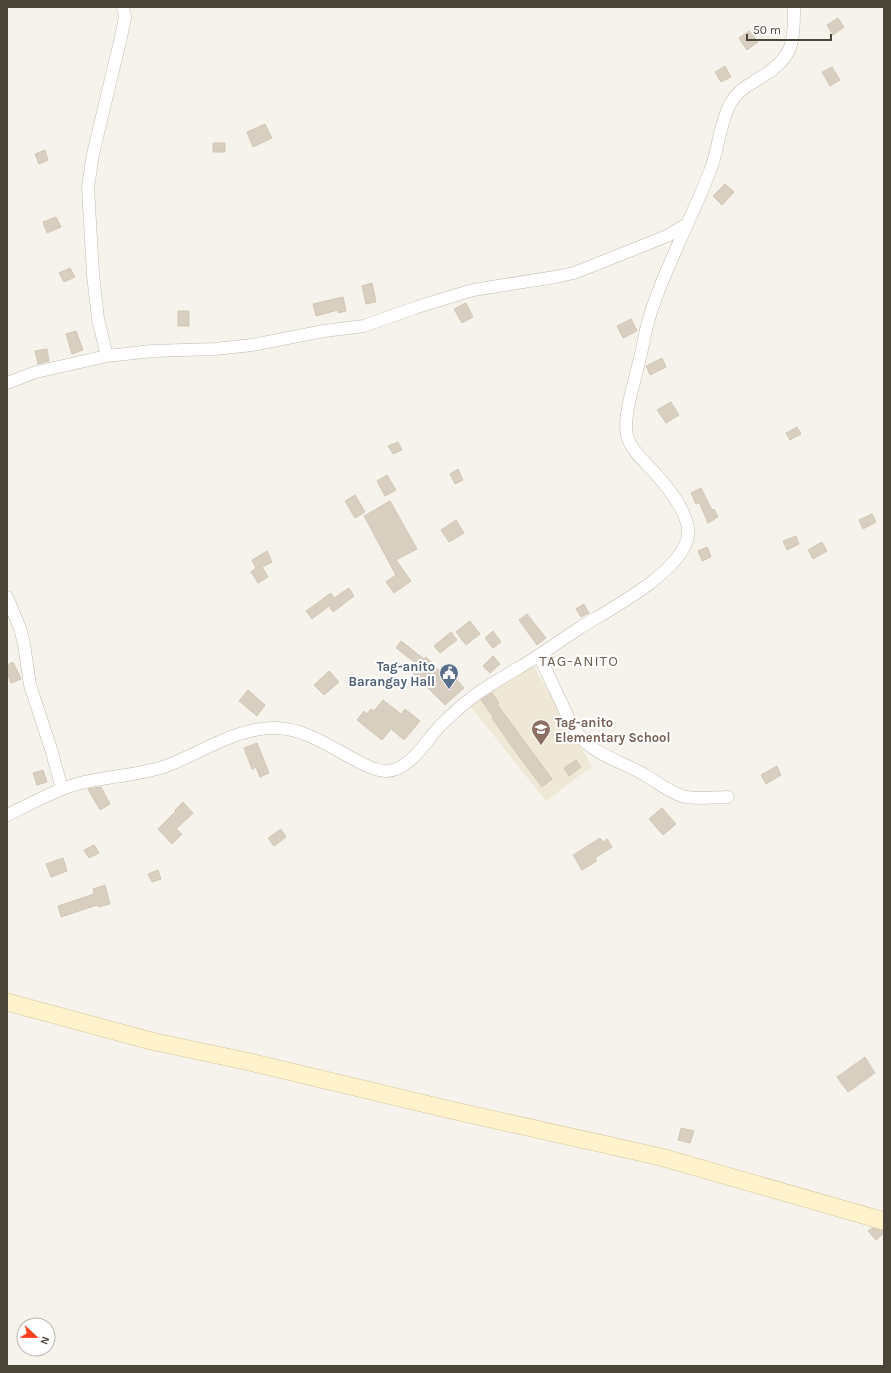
<svg xmlns="http://www.w3.org/2000/svg" width="891" height="1373" font-family="Karla,sans-serif">
<style>
.education{fill:#efe8d6}
.building{fill:#d8cfc1;stroke:#d3c7b4}
.lines{fill:none;stroke-linecap:round;stroke-linejoin:round}
.street-casing{stroke:#c2bbae;stroke-width:13}
.secondary-casing{stroke:#d6c79b;stroke-width:18}
.street{stroke:#fff;stroke-width:12}
.secondary{stroke:#fff3cd;stroke-width:17}
.labels{text-anchor:middle;dominant-baseline:central;stroke-width:4;stroke-linejoin:round;paint-order:stroke}
.service-label{font-size:13px;font-weight:bold;fill:#4e5e75;stroke:#fff;text-anchor:end}
.education-label{font-size:13px;font-weight:bold;fill:#785e54;stroke:#fff;text-anchor:start}
.quarter-label{font-size:15px;letter-spacing:1px;fill:#6e6250;stroke:#fff}
</style>
<rect width="100%" height="100%" fill="#f6f3ec"/>
<path class="education" d="M532,664L592,766L546,801L470,706Z"/>
<path class="building" d="M838,18L844,27L833,35L827,25Z
M749,31L758,42L747,50L739,38Z
M725,66L731,77L721,82L715,72Z
M832,67L840,80L830,86L822,72Z
M265,124L272,138L253,147L247,132Z
M213,143H225V152H213Z
M45,150L48,160L39,164L35,154Z
M725,184L734,192L722,205L713,196Z
M56,217L61,227L47,233L43,222Z
M70,268L75,277L64,282L59,273Z
M372,283L376,302L366,304L362,286Z
M343,297L346,311L338,313V310L316,316L313,304Z
M466,303L473,317L462,323L454,309Z
M178,311H189V326H178Z
M631,319L637,331L623,338L617,326Z
M76,331L83,350L72,354L66,334Z
M47,349L49,361L38,364L35,351Z
M662,358L666,367L650,375L646,366Z
M671,402L679,415L666,423L657,410Z
M797,427L801,434L790,440L786,433Z
M398,442L402,450L393,454L388,446Z
M458,469L463,480L455,484L450,474Z
M387,475L396,490L385,496L377,481Z
M701,488L712,510L714,509L718,517L708,523L699,502L696,504L691,493Z
M355,495L365,512L355,518L345,501Z
M390,501L417,549L396,560L411,581L394,593L386,582L396,575L364,516Z
M872,514L876,522L863,529L859,520Z
M456,520L464,533L449,542L441,530Z
M796,536L799,544L787,550L783,541Z
M822,542L827,551L813,559L808,550Z
M707,547L711,557L702,561L698,551Z
M267,551L272,562L262,567L268,577L258,583L251,572L256,568L252,560Z
M349,588L354,596L333,612L329,606L312,619L306,611L331,593L334,598Z
M584,604L589,613L581,617L576,609Z
M527,614L546,638L537,645L519,620Z
M470,621L480,634L466,645L456,632Z
M493,631L501,642L493,648L485,638Z
M451,632L457,640L440,653L434,646Z
M401,641L424,659L426,657L451,682L455,678L464,688L445,705L411,671L418,665L396,648Z
M493,656L500,664L490,673L483,666Z
M13,662L21,679L11,683L7,673V665Z
M329,671L339,682L324,695L314,685Z
M248,690L265,705L257,716L239,701Z
M492,693L499,703L497,704L552,779L542,787L518,755L492,718L493,716L481,700Z
M383,700L401,714L405,709L420,721L404,740L391,729L382,740L357,720L364,711L367,714L371,709L374,711Z
M257,743L269,773L260,777L256,767L252,769L244,748Z
M576,760L581,767L569,776L564,768Z
M777,766L781,775L766,784L761,775Z
M43,770L47,782L37,785L33,773Z
M101,787L110,804L100,810L88,789Z
M183,802L193,813L176,829L182,834L172,844L158,829L176,811L175,810Z
M662,808L676,824L663,835L649,819Z
M281,829L286,837L274,846L268,838Z
M600,838L603,842L607,839L612,847L595,858L597,861L582,870L573,855Z
M94,845L99,853L89,858L84,850Z
M63,858L67,871L51,877L46,864Z
M158,870L161,879L152,882L148,874Z
M105,885L110,904L98,907L97,905L61,917L58,906L94,894L93,889Z
M865,1057L875,1073L848,1092L837,1077Z
M681,1128L694,1131L690,1143L678,1140Z
M872,1228L884,1231V1233L876,1240L868,1231Z"/>
<g class="lines">
<defs>
<path id="street" d="M107,356L98,319L93,275L88,187L93,154L121,37L125,17L123,7
M7,383L36,372L107,356L152,351L215,349L252,345L324,331L364,326L417,307L473,290L555,277L574,273L667,236L686,225
M7,597L20,628L24,644L30,685L51,749L62,789
M539,655C546,671 554,687 561,702C566,713 571,725 578,734C594,755 623,762 645,775C657,782 669,792 682,796C696,800 713,797 728,797
M7,815C30,804 53,791 77,784C106,776 137,776 166,766C201,753 239,726 277,728C303,729 326,744 348,756C360,762 373,771 387,771C410,770 425,742 439,727C452,714 466,701 481,691C499,679 517,669 535,658C550,648 566,637 581,627C611,609 677,574 687,540C694,519 669,489 656,474C645,462 631,451 627,435C623,416 634,385 638,366C643,348 645,329 651,312C667,263 692,218 710,171C719,149 719,125 730,104C736,93 744,87 755,81C792,59 794,48 794,7"/>
<path id="secondary" d="M7,1002L151,1041L250,1062L455,1111L661,1157L884,1221"/>
</defs>
<use href="#street" class="street-casing"/>
<use href="#secondary" class="secondary-casing"/>
<use href="#street" class="street"/>
<use href="#secondary" class="secondary"/>
</g>
<defs>
<symbol id="civic-pin" viewBox="-11 -11 22 30"><path d="M0 17L-7.5 6A9.5 9.5 0 1 1 7.5 6Z" fill="#5c6f8a" stroke="#fff"/><path d="M-.6-6.5H3V-4.5H.6V-3L4-1V1h2V6H-6V1h2V-1L-.6-3ZM-1.2 2.5V6h2.4V2.5Z" fill="#fff"/></symbol>
<symbol id="school-pin" viewBox="-11 -11 22 30"><path d="M0 17L-7.5 6A9.5 9.5 0 1 1 7.5 6Z" fill="#8d6e63" stroke="#fff"/><path d="M0-5L7-2L0 1L-7-2ZM-4 1L0 2.5L4 1V4Q0 6-4 4Z" fill="#fff"/></symbol>
</defs>
<g fill-rule="evenodd">
<use href="#civic-pin" x="438" y="662" width="22" height="30"/>
<use href="#school-pin" x="530" y="718" width="22" height="30"/>
</g>
<g class="labels">
<g class="service-label">
<text x="435" y="666">Tag-anito<tspan x="435" dy="15">Barangay Hall</tspan></text>
</g>
<g class="education-label">
<text x="555" y="722">Tag-anito<tspan x="555" dy="15">Elementary School</tspan></text>
</g>
<g class="quarter-label">
<text x="579" y="661">TAG-ANITO</text>
</g>
</g>
<rect width="891" height="1373" fill="none" stroke="#4b4439" stroke-width="16"/>
<g transform="translate(36 1337) rotate(112)"><circle r="19" fill="#ffffff" stroke="#b7b4b0"/>
<path d="M0-3L7 15L0 10L-7 15Z" fill="#fc3f1d"/>
<text y="-6" font-size="11" font-weight="bold" text-anchor="middle" fill="#4b4439">N</text>
</g>
<path d="M747 34v6h84v-6" fill="none" stroke="#4b4439" stroke-width="2"/>
<text x="753" y="34" font-size="12" fill="#4b4439" stroke="#ffffff" stroke-width="3" paint-order="stroke">50 m</text>
</svg>
